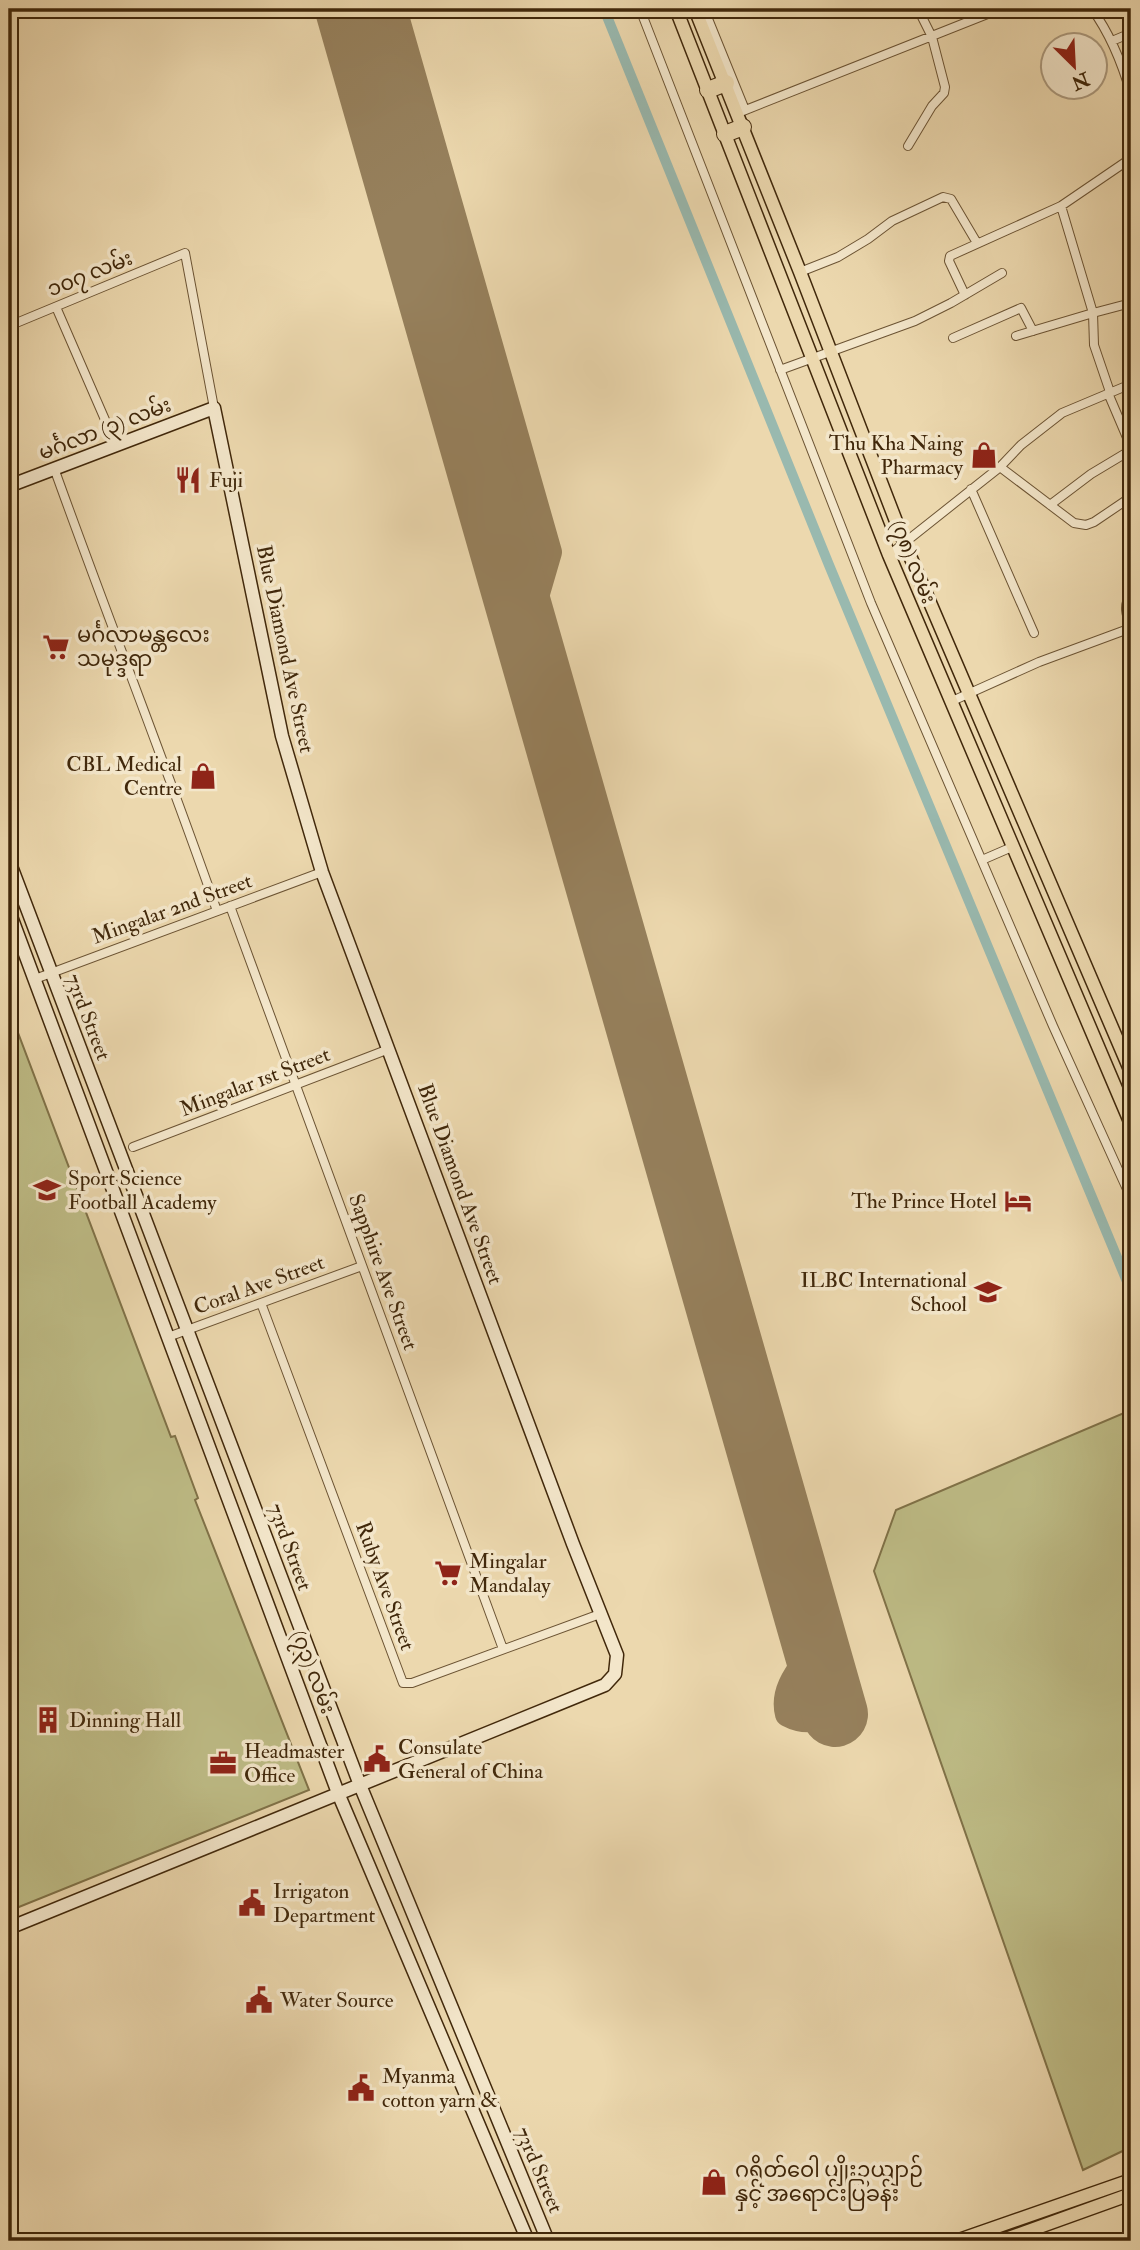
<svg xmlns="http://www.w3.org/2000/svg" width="1140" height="2250" font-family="'IM FELL Double Pica','Noto Sans Myanmar',serif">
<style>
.green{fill:#bebc86;stroke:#807248;stroke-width:2}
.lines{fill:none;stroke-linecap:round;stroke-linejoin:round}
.canal{stroke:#99b9af;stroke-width:10}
.taxiway{stroke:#96805c;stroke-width:26}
.runway{stroke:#96805c;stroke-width:66}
.street-casing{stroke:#6c5434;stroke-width:10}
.secondary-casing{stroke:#41280b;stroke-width:15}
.primary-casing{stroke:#41280b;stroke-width:15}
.highway-casing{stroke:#41280b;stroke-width:18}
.street{stroke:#f3e6ca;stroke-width:8}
.secondary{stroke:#f3e6ca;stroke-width:12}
.primary{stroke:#ecd8ae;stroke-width:12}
.highway{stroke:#ecd8ae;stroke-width:16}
.labels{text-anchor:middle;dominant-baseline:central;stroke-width:7;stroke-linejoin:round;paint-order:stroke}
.street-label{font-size:21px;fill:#41280b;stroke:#f3e6ca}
.poi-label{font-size:21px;fill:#41280b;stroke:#f3e6ca;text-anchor:start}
</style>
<rect width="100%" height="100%" fill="#ecd8ae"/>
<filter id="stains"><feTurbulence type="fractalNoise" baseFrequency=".00286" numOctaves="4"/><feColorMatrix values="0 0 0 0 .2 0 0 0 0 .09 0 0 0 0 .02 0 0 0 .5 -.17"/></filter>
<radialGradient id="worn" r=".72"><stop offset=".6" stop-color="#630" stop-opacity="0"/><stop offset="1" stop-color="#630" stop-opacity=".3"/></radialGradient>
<path class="green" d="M9,1009L171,1437L175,1436L198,1498L195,1500L309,1790L9,1911Z
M1131,1410V2147L1083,2170L874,1571L896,1510Z"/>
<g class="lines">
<path class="canal" d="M604,9L829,565L1131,1291"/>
<path class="taxiway" d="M394,9L549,552L526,631
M816,1647C803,1667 781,1688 788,1714C805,1723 817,1719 835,1714"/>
<path class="runway" d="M348,9L835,1714"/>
<defs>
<path id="street" d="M640,9L871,603L1053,1026L1131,1198
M704,9L745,110
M1092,9C1111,35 1122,63 1131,94
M1112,41L1131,33
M738,113L1000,9
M908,146L932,106L944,93L945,87L932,37L918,9
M1061,206L1093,313L1094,345L1110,392
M800,272L838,257L868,239L892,221L943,197L951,199L977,243
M965,295L949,261L950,256L1061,206L1127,161L1131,155
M56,307L116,445
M9,326L185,253L214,408
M1016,336L1093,313L1131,303
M953,338L1021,308L1033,331
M780,370L915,321L951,303L1002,273
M1108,393L1131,447
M1000,467L1074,523L1086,525L1094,522L1131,497
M54,468C107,616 165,762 217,911
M971,489L1034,633
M1050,505L1091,474L1131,450
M889,555L1000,467L1021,445L1062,413L1131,384
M1131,628C1126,615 1123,605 1131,593
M950,702L1039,662L1131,628
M982,860L1012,847
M230,906L503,1649
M35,979L322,872
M133,1147L389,1049
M261,1303L403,1683H412L600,1614
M168,1337L362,1266"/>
<path id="secondary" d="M9,486L214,408L282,736L322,872L573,1544L617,1655L615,1674L605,1685L9,1928
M9,861L360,1785L548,2241
M9,911L338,1793L528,2241"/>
<path id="primary" d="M676,9L889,555L1131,1124
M695,9L800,272L904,542L1131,1072
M956,2241L1131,2180
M1000,2241L1131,2194"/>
<path id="highway" d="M708,90L726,83
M725,134L743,127"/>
</defs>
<use href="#street" class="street-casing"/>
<use href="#secondary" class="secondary-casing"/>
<use href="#primary" class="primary-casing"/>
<use href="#highway" class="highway-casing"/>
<use href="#street" class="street"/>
<use href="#secondary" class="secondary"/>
<use href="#primary" class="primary"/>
<use href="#highway" class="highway"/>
</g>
<defs>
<symbol id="shop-bare" viewBox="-9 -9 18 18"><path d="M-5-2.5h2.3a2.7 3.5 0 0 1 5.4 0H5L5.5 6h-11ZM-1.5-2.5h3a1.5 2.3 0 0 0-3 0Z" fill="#8f2418" stroke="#f3e6ca" stroke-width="2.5" paint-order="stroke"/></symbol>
<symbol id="restaurant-bare" viewBox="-9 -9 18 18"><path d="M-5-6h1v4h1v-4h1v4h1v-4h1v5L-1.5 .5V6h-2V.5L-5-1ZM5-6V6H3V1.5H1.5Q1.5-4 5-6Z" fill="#8f2418" stroke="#f3e6ca" stroke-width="2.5" paint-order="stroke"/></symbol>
<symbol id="supermarket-bare" viewBox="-9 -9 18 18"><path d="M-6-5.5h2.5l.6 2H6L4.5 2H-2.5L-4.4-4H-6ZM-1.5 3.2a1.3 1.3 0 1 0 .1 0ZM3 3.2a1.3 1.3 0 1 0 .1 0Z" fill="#8f2418" stroke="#f3e6ca" stroke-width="2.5" paint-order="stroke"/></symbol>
<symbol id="university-bare" viewBox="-9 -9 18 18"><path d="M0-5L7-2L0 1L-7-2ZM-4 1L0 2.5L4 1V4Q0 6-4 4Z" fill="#8f2418" stroke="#f3e6ca" stroke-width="2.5" paint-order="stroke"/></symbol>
<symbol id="hotel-bare" viewBox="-9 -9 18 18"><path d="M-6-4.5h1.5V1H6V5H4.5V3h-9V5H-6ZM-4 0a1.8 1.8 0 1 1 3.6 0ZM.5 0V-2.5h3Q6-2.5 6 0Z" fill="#8f2418" stroke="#f3e6ca" stroke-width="2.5" paint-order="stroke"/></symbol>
<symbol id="school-bare" viewBox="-9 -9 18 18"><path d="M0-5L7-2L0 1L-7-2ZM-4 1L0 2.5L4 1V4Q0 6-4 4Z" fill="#8f2418" stroke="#f3e6ca" stroke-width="2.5" paint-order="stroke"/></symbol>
<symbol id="building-bare" viewBox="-9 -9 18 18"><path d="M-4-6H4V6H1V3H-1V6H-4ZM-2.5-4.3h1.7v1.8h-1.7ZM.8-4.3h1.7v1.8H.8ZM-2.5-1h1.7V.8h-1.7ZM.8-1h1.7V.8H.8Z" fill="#8f2418" stroke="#f3e6ca" stroke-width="2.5" paint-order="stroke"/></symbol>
<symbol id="civic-bare" viewBox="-9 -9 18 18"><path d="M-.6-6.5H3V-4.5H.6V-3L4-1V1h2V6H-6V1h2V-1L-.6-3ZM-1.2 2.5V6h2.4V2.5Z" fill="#8f2418" stroke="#f3e6ca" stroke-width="2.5" paint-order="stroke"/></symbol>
<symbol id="office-bare" viewBox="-9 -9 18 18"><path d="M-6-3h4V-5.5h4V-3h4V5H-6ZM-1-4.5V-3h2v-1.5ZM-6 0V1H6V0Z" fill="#8f2418" stroke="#f3e6ca" stroke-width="2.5" paint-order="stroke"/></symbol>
</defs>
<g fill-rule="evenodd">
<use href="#shop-bare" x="965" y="436" width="38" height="38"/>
<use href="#restaurant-bare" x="169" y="461" width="38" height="38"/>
<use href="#supermarket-bare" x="37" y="628" width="38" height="38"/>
<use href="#shop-bare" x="184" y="757" width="38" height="38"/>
<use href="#university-bare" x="28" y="1171" width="38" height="38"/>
<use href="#hotel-bare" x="999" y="1182" width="38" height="38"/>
<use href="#school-bare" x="969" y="1273" width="38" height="38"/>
<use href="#supermarket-bare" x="429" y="1554" width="38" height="38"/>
<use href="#building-bare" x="29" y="1701" width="38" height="38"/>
<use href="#civic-bare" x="358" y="1740" width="38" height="38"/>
<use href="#office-bare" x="204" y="1744" width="38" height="38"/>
<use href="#civic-bare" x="233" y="1884" width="38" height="38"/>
<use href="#civic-bare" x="240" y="1981" width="38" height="38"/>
<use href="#civic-bare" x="342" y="2069" width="38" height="38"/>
<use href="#shop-bare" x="695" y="2163" width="38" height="38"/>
</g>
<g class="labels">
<g class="street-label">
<text transform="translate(90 274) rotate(-22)">၁၀၇ လမ်း</text>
<text transform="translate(105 429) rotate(-21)">မင်္ဂလာ (၃) လမ်း</text>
<text transform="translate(913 562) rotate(68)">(၇၈) လမ်း</text>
<text transform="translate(285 649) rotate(78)">Blue Diamond Ave Street</text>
<text transform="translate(172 909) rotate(-20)">Mingalar 2nd Street</text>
<text transform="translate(88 1017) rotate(69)">73rd Street</text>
<text transform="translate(255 1082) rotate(-21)">Mingalar 1st Street</text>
<text transform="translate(460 1184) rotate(70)">Blue Diamond Ave Street</text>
<text transform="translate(383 1272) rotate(70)">Sapphire Ave Street</text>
<text transform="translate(259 1285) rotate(-20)">Coral Ave Street</text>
<text transform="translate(290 1547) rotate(70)">73rd Street</text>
<text transform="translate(385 1586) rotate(70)">Ruby Ave Street</text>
<text transform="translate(313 1672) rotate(69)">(၇၃) လမ်း</text>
<text transform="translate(539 2170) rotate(67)">73rd Street</text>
</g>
<g class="poi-label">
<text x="963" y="443" text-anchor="end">Thu Kha Naing<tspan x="963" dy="24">Pharmacy</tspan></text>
<text x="209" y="480">Fuji</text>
<text x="77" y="635">မင်္ဂလာမန္တလေး<tspan x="77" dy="24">သမုဒ္ဒရာ</tspan></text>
<text x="182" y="764" text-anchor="end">CBL Medical<tspan x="182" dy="24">Centre</tspan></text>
<text x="68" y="1178">Sport Science<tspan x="68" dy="24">Football Academy</tspan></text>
<text x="997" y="1201" text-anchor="end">The Prince Hotel</text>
<text x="967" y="1280" text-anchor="end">ILBC International<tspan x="967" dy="24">School</tspan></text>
<text x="469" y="1561">Mingalar<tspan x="469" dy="24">Mandalay</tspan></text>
<text x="69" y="1720">Dinning Hall</text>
<text x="398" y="1747">Consulate<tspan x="398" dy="24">General of China</tspan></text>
<text x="244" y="1751">Headmaster<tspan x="244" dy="24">Office</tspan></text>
<text x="273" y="1891">Irrigaton<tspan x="273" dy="24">Department</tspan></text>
<text x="280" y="2000">Water Source</text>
<text x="382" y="2076">Myanma<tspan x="382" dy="24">cotton yarn &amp;</tspan></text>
<text x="735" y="2170">ဂရိတ်ဝေါ ပျိုးဥယျာဉ်<tspan x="735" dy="24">နှင့် အရောင်းပြခန်း</tspan></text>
</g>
</g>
<rect width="1140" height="2250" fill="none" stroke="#ecd8ae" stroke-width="35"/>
<rect x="10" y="10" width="1119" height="2229" fill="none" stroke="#41280b" stroke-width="3.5"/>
<rect x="18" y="18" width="1105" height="2215" fill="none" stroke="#41280b" stroke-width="2"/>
<g transform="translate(1074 66) rotate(156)"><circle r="33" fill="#f3e6ca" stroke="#ac9a7e" stroke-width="2"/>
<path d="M0-5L12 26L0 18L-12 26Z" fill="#8f2418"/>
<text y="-10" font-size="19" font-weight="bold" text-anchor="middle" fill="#41280b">N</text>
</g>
<rect width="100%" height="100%" filter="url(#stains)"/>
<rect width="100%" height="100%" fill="url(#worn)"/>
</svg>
